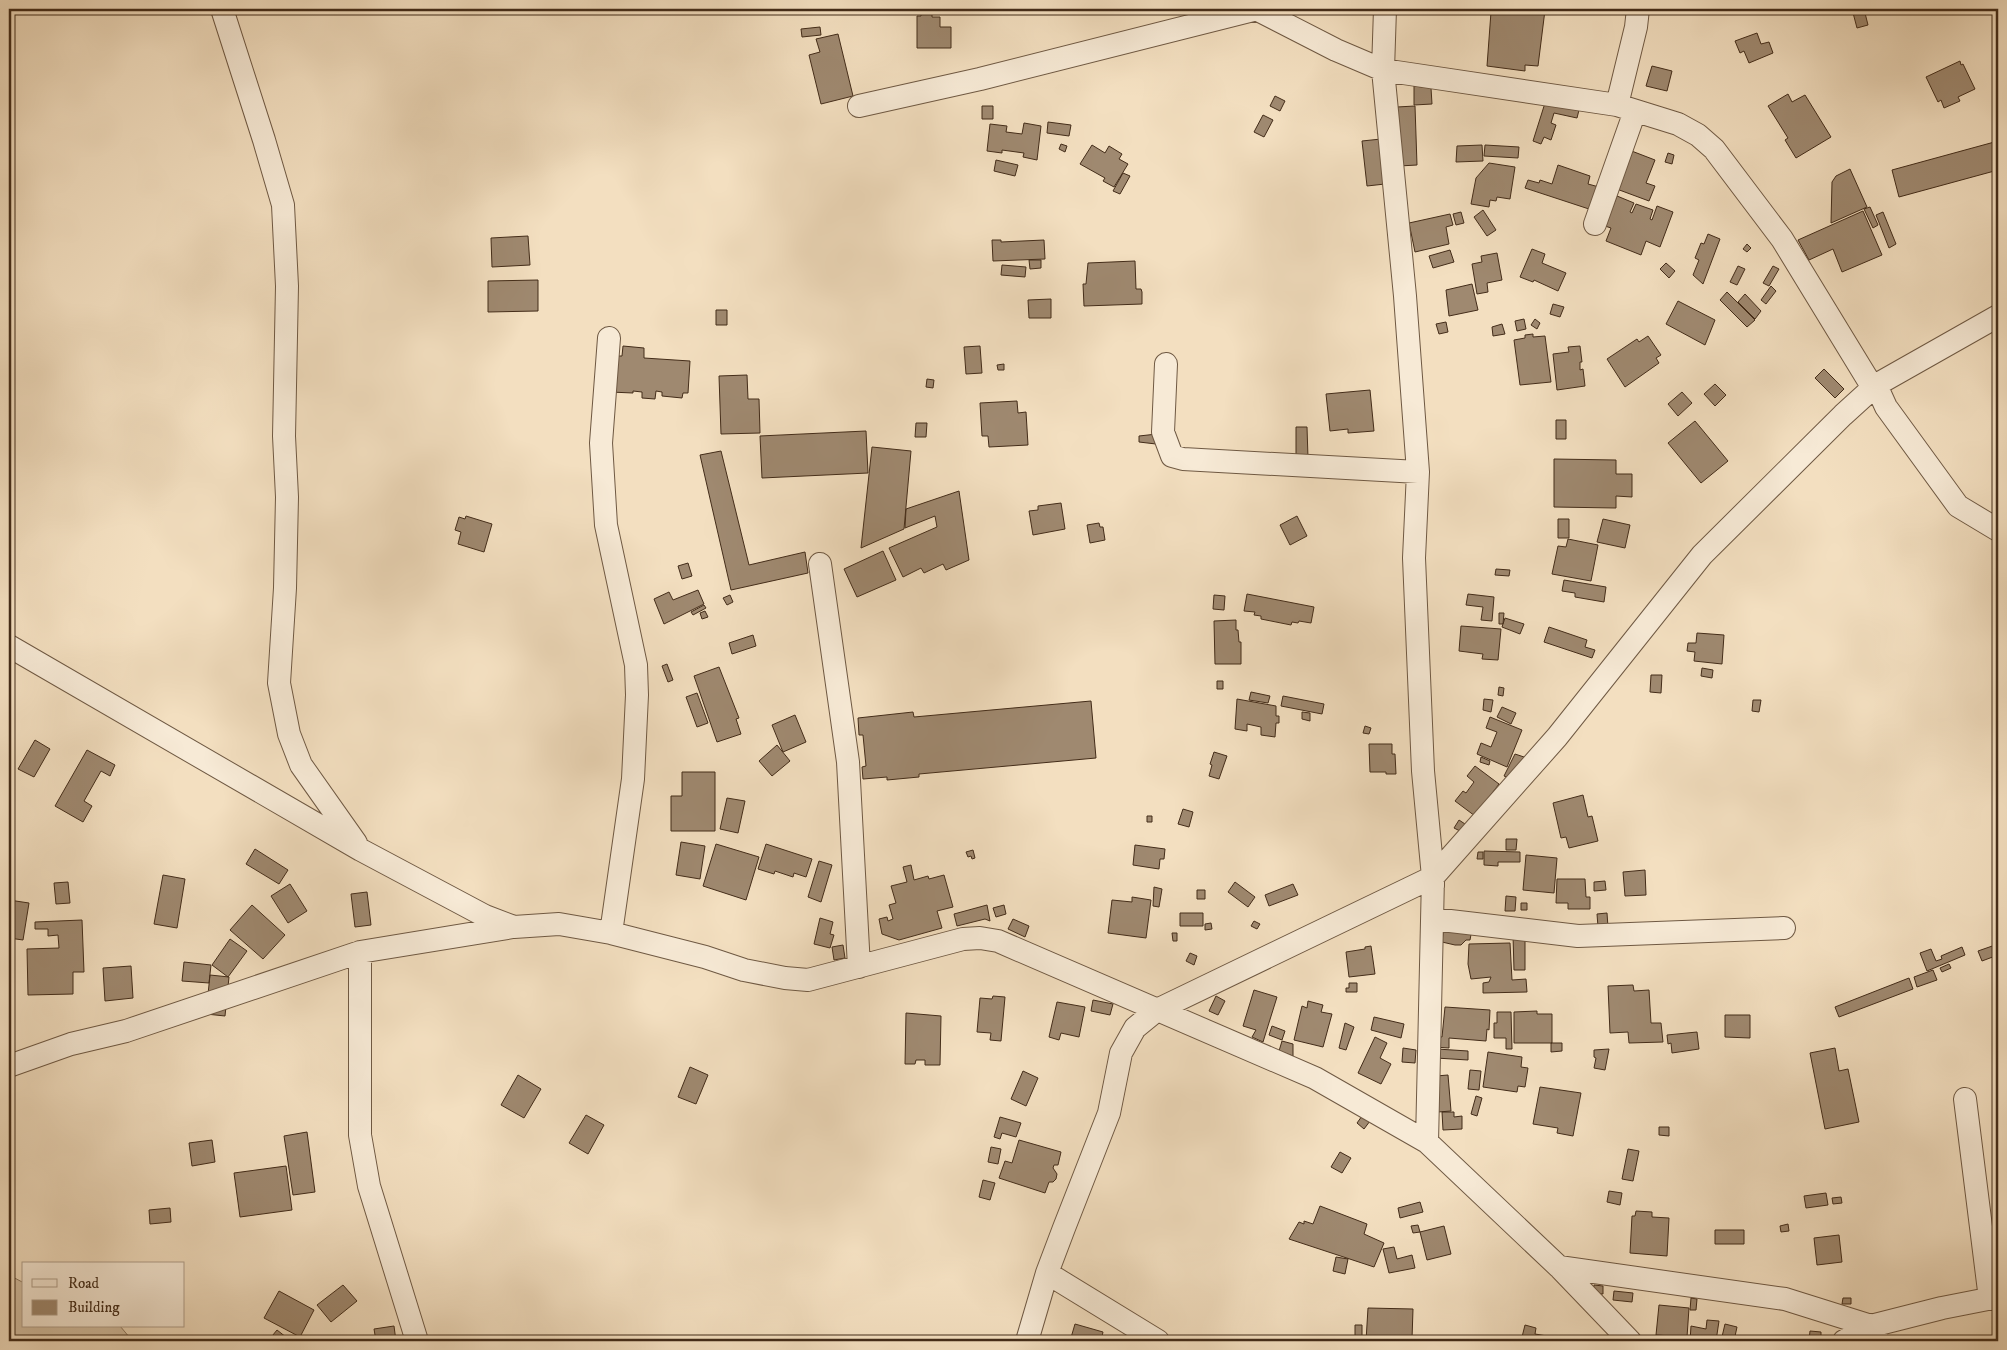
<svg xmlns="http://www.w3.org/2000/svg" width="2007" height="1350" font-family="'IM FELL DW Pica',serif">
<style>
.green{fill:#d5c1a4;stroke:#8c765e}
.building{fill:#9f8970;stroke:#432c19}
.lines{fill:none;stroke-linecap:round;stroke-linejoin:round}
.street-casing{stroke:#6f5943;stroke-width:24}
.street{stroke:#f7ead6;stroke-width:22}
</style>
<rect width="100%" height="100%" fill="#f3dfc0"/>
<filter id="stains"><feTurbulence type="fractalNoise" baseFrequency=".004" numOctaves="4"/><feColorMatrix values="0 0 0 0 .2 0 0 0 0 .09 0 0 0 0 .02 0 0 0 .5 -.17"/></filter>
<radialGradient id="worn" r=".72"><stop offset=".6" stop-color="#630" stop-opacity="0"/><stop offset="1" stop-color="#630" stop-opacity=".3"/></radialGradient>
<path class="green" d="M9,1275L24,1283V1326H120L130,1338H163L168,1341H9Z"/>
<path class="building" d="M1510,9L1545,10L1538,66L1525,65V71L1487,66L1491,12L1510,13Z
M1852,9H1864L1868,25L1857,28Z
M921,12H932V17H940V27H951V48H917V16H921Z
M820,27L821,35L802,37L801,29Z
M1757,33L1761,44L1769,42L1773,53L1749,63L1744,51L1740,53L1735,41Z
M838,34L853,96L821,104L809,55L820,52L816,39Z
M1960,61L1961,65L1963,64L1975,89L1958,97L1960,101L1944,108L1941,100L1938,102L1926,77Z
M1652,66L1672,71L1667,91L1646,86Z
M1414,86L1431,88L1432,104L1414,105Z
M1788,94L1792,102L1805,95L1831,137L1796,158L1785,140L1788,138L1768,106Z
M1275,96L1285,101L1280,111L1270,106Z
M1545,103L1579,110L1577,118L1554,113L1551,123L1556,125L1551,140L1544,137L1541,144L1533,141Z
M982,106H993V119H982Z
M1415,106L1417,165L1399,166L1397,107Z
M1263,115L1273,120L1264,137L1254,132Z
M1048,122L1071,125L1069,136L1047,133Z
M1024,123L1041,126L1037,160L1023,157L1024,153L1002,150V153L987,151L990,124L1007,126L1006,132L1022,134Z
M1381,139L1385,184L1367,186L1362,141Z
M1998,141V170L1899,197L1892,170Z
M1061,144L1067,146L1065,152L1059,149Z
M1092,145L1105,153L1109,146L1122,154L1119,159L1128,164L1114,187L1103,181L1105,178L1080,164Z
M1482,145L1483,161L1456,162L1457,146Z
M1485,145L1519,147L1518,158L1484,156Z
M1629,150L1655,160L1646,183L1655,186L1649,201L1614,188Z
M1668,153L1674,155L1672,164L1665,162Z
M996,160L1018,165L1015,176L994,171Z
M1489,163L1515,167L1510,199L1497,197L1496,201L1490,200L1489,207L1471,204L1476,178Z
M1558,165L1590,176L1588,184L1599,187L1592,210L1525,188L1528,180L1539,183L1540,180L1552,184Z
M1850,169L1867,207L1831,223L1832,182L1836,176Z
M1123,173L1130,176L1120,194L1113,191Z
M1617,196L1634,203L1630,212L1632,213L1636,204L1653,210L1650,219L1652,220L1657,206L1673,212L1660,247L1646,241L1641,255L1606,241L1611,228L1605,226Z
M1870,207L1878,225L1873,228L1864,209Z
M1483,210L1496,230L1487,236L1474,217Z
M1863,211L1882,255L1842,272L1833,249L1809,260L1798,240Z
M1461,212L1464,223L1456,225L1453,214Z
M1883,212L1896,244L1889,248L1876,215Z
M1450,214L1453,225L1446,227L1449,244L1415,252L1409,223Z
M1708,234L1720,239L1703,284L1693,275L1699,260L1695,258L1701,243L1704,244Z
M528,236L530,265L492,267L491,238Z
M992,240H1001V242L1044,240L1045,259L993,261Z
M1747,244L1751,248L1747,252L1743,249Z
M1532,249L1545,254L1542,263L1566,273L1558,291L1534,280L1533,282L1520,277Z
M1450,250L1454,262L1433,268L1429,256Z
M1497,253L1502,280L1487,283L1488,292L1477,294L1472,264L1482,262L1481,256Z
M1029,260H1041V268L1030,269Z
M1135,261L1136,289H1141L1142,292V304L1084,306L1083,284H1086L1088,263Z
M1666,263L1675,271L1669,278L1660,269Z
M1002,265L1026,267L1025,277L1001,275Z
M1738,266L1745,269L1737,285L1730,282Z
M1773,266L1779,269L1769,286L1763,283Z
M538,280V311L488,312V281Z
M1472,284L1478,310L1449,316L1446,290Z
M1771,286L1776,291L1766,304L1761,300Z
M1727,292L1755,320L1747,327L1720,300Z
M1745,294L1761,311L1755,319L1738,302Z
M1051,299V318H1029L1028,300Z
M1678,301L1715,320L1705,345L1666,324Z
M1553,304L1564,307L1560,317L1550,314Z
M716,310H727V325H716Z
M1524,319L1526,329L1517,331L1515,321Z
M1535,319L1540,323L1537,329L1531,325Z
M1446,322L1448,332L1439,334L1436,324Z
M1502,324L1505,334L1493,336L1492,327Z
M1533,334V337L1545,336L1551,382L1520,385L1514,340L1525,338V335Z
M1648,336L1661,355L1656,358L1659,363L1625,387L1607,359L1637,339L1639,342Z
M623,346L644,348V358L690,361L688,393H683L682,398L662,396V392L656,391L655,399L642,398V392L633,391V393L610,392L615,356H622Z
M980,346L982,373L966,374L964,347Z
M1580,346L1582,362H1580V370L1583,369L1585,386L1557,390L1553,354L1569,352L1568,347Z
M1004,364V370H998L997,365Z
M1824,369L1844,389L1835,398L1815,378Z
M747,375L748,399H759L760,433L721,434L719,376Z
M927,379L934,380L933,388L926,387Z
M1715,384L1726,395L1715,406L1704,394Z
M1370,390L1374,431L1348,433V429L1330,431L1326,394Z
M1682,392L1692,403L1678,416L1668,404Z
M1017,401L1018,413L1026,412L1028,445L989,447L988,436H982L980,403Z
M1556,420H1566V439H1556Z
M1695,421L1728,461L1701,483L1668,443Z
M916,423H927L926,437H915Z
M1296,427H1307L1308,458H1296Z
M866,431L868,473L762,478L760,436Z
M1157,434L1156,444L1139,442V436Z
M872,447L911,451L904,529L861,548Z
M721,451L749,565L805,552L808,573L731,590L700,455Z
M1554,459L1616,460V474H1632V497L1616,496V508L1554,507Z
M959,491L969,560L946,570L943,564L924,573L921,568L903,577L889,548L937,527L935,516L905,528L906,509Z
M1061,503L1065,529L1033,535L1029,511L1038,510V506Z
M466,516L492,524L484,552L458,544L461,532L455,530L459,517L465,519Z
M1297,516L1307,536L1290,545L1280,525Z
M1558,519H1569V538H1558Z
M1603,519L1630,525L1625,548L1597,542Z
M1099,523L1100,527H1103L1105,540L1090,543L1087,525Z
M1568,539L1598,545L1591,581L1552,574L1558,546L1566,547Z
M883,551L896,580L857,597L844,569Z
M688,563L692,576L682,579L678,566Z
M1496,569L1510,570L1509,576L1495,575Z
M1564,580L1606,587L1604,602L1575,597V593L1562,591Z
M698,590L704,604L664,624L654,599L669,592L673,600Z
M1247,594L1314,607L1311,623L1299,621L1298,623L1292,622L1291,625L1261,619V616L1254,615L1255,612L1244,611Z
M1468,594L1494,597L1492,621L1481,620L1483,607L1466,605Z
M730,595L733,602L727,605L723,598Z
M1214,595L1225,596L1224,610L1213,609Z
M704,605L706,608L693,615L691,612Z
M705,611L708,617L702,619L700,613Z
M1499,613H1504L1503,624H1499Z
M1505,618L1524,624L1520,634L1502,627Z
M1236,620V630H1238L1239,642H1241V664H1215L1214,621Z
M1461,626L1501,629L1498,660L1482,659L1483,654L1459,651Z
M1549,627L1587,640L1585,647L1595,650L1592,658L1544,642Z
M1697,633L1724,635L1722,664L1694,661L1695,652L1687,651L1688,643H1696Z
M753,635L756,646L732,654L729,643Z
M667,664L673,680L668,682L662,666Z
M719,667L739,718L736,719L741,734L717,742L694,676Z
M1702,668L1713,670L1712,678L1701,676Z
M1651,675H1662L1661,693L1650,692Z
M1217,681H1223V689H1217Z
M1499,687L1504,688L1503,696L1498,695Z
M1251,692L1270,696L1268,703L1249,700Z
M697,693L708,723L697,727L686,697Z
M1283,696L1324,704L1322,714L1281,706Z
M1237,699L1276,706V716H1279V723H1276L1275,737L1261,735V727L1247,724V731L1235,729Z
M1484,699L1493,700L1491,712L1483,710Z
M1753,700H1761L1759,712L1752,711Z
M1091,701L1096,758L919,774V777L887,780V777L863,779L862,767L866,766L863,735H859L858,718L913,712L914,717Z
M1502,707L1516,713L1511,724L1497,717Z
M1302,712L1310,713V721L1302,719Z
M795,715L806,742L783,752L772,725Z
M1490,717L1522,730L1507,767L1477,754L1481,743L1491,747L1497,732L1486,728Z
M1365,726L1371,728L1369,734L1363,733Z
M35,740L50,749L34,777L18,769Z
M1369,744H1392V754H1395L1396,774H1386V772H1370Z
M777,745L790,761L772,776L759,761Z
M87,750L115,765L110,776L101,771L84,801L92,806L83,822L55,806Z
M1214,752L1227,756L1219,779L1209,776L1212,765L1210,764Z
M1515,754L1524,757L1509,778L1504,776Z
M1481,757L1490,761L1489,765L1480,762Z
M1475,766L1499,784L1475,816L1455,801L1463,791L1466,793L1474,782L1467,776Z
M682,772H715V831H671V796H682Z
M1583,795L1588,817L1592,816L1598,841L1569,848L1566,837L1561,838L1553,803Z
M727,798L745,801L738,833L720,829Z
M1183,809L1193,812L1189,827L1178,824Z
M1147,816H1152V822H1147Z
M1459,820L1465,824L1460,831L1454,828Z
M1506,839H1517L1516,850H1506Z
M681,842L705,846L700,879L676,875Z
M716,844L759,857L746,900L703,886Z
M766,844L812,859L806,877L794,873L793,877L775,871L774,874L758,869Z
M1135,845L1165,849L1164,859H1160L1159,869L1133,865Z
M255,849L288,870L279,884L246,864Z
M973,850L975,858L972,859L971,856L968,857L966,852Z
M1484,851L1520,852V862H1498V866L1484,865Z
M1478,852H1483V859H1477Z
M1526,855L1557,858L1554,893L1523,890Z
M819,861L832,865L821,902L808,897Z
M911,865L914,880L928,876L929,879L944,875L953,907L937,911L942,928L899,940L882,934L879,919L887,917L888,921L893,919L889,905L896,903L891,886L907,882L903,867Z
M1645,870L1646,895L1625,896L1623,872Z
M163,875L185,879L177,928L154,924Z
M1557,879H1585L1586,897H1590V909H1568V903H1556Z
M1605,881L1606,890L1594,891V882Z
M68,882L70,903L56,904L54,883Z
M1235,882L1255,897L1248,907L1228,892Z
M290,884L307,911L288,923L271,896Z
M1293,884L1298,895L1269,906L1265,895Z
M1154,887L1162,889L1159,907L1153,906Z
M1197,890H1205V899H1197Z
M367,892L371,925L355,927L351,894Z
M1506,896L1516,897L1515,911H1505Z
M1132,897L1151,900L1146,938L1108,933L1112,900L1132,902Z
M9,900L29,903L23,940L9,938Z
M1521,903H1527V910H1521Z
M252,905L285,935L263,959L230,930Z
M987,905L990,921L985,919L957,926L954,914Z
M1004,905L1006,914L996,917L993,908Z
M1180,913H1203V926H1180Z
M1607,913L1608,927H1598L1597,914Z
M820,918L833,922L830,934L834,935L830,948L814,944Z
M1013,919L1029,926L1025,937L1008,929Z
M82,920L84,972H73V994L28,995L27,949L59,948L58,935L48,936V929H35V922Z
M1254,921L1260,924L1257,929L1251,926Z
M1211,923L1212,929L1205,930V924Z
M1444,926L1472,929L1470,940H1466L1461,945H1455L1442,942Z
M1172,933H1177V941H1173Z
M1513,935H1525V970H1514Z
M230,939L247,951L228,977L212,965Z
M1510,943L1512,980L1526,979L1527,992L1483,993V983L1489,982L1491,977L1471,979L1468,964L1469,944Z
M1998,944V955L1982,961L1978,951Z
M843,945L845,958L834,960L832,947Z
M1371,946L1375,974L1349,977L1346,952L1365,949V947Z
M1962,947L1965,955L1927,971L1920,953L1931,949L1936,961L1942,959L1941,956Z
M1190,953L1197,956L1194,965L1186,961Z
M184,962L211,965L209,983L182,981Z
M1949,964L1951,968L1942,972L1940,968Z
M131,966L133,998L105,1001L103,968Z
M1933,970L1937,980L1917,987L1914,977Z
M210,975L229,977L225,1016L206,1014Z
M1909,978L1913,989L1839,1017L1835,1007Z
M1349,983H1357V992H1346V988H1349Z
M1633,985L1634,991L1649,990L1651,1023H1661L1663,1042L1629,1043L1628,1032L1610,1033L1608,986Z
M1254,990L1277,997L1263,1042L1252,1037L1256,1030L1243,1026Z
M993,996L1005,997L1001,1041L990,1040L991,1033L977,1032L980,998L992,999Z
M1216,996L1225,1001L1218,1015L1209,1011Z
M1093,1000L1113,1004L1110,1015L1091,1011Z
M1308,1001L1323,1005L1321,1012L1332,1014L1323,1047L1294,1040L1302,1006L1307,1008Z
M1057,1002L1085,1007L1079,1037L1061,1033L1059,1040L1049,1037Z
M1445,1007L1490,1010L1489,1030L1487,1029L1486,1041L1449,1038V1048L1433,1047L1434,1036L1442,1037Z
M1537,1011V1014H1552V1043H1514V1012Z
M1497,1012H1511L1512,1049H1506V1038H1494V1023H1497Z
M906,1013L941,1016L940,1065H925V1060H916L915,1064H905Z
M1725,1015H1750V1038L1725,1037Z
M1374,1017L1404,1024L1401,1038L1371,1030Z
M1345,1023L1354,1027L1346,1050L1339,1048Z
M1272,1026L1285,1031L1282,1040L1269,1035Z
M1697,1032L1699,1049L1672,1053L1671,1043L1668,1044L1667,1035Z
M1375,1037L1387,1043L1380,1058L1391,1064L1381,1084L1358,1073Z
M1282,1041L1293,1044V1056L1279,1051Z
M1551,1043H1562V1051L1551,1052Z
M1403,1048L1416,1050L1415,1063L1402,1062Z
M1835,1048L1839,1071L1848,1069L1859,1122L1825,1129L1810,1053Z
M1437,1049L1468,1051V1060L1436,1058Z
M1609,1049L1605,1070L1594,1068L1596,1058L1594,1057V1050Z
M1488,1052L1522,1057L1521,1067L1528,1068L1525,1087L1518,1086L1517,1092L1483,1087Z
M690,1067L708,1075L696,1104L678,1097Z
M1470,1070L1481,1071L1479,1090L1468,1089Z
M1023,1071L1038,1078L1026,1106L1011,1099Z
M518,1075L541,1089L524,1118L501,1105Z
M1448,1075L1451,1111L1438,1112L1436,1076Z
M1540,1087L1581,1093L1573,1136L1557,1133L1558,1128L1533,1124Z
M1476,1096L1482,1098L1477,1116L1471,1114Z
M1442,1112H1454V1117L1462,1116V1129L1443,1130Z
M586,1115L604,1125L588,1154L569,1143Z
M1362,1116L1370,1121L1364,1129L1357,1123Z
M1000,1117L1021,1123L1016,1137L1002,1133L1000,1139L994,1137Z
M1659,1127H1669V1136L1659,1135Z
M307,1132L315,1192L293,1195L284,1136Z
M212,1140L215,1162L192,1166L189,1143Z
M1019,1140L1061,1152L1058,1165H1054L1053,1168L1057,1174L1056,1179L1053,1182H1049L1045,1193L999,1178L1005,1161L1012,1163Z
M991,1147L1001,1149L998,1164L988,1162Z
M1628,1149L1639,1151L1633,1181L1622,1179Z
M1340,1152L1351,1158L1342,1173L1331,1167Z
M286,1166L292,1210L240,1217L234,1173Z
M983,1180L995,1183L990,1200L979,1197Z
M1609,1191L1622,1193L1620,1205L1607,1202Z
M1826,1193L1828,1205L1806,1208L1804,1196Z
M1841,1197L1842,1203L1833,1204L1832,1198Z
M1420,1202L1423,1212L1400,1218L1398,1208Z
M1320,1206L1367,1224L1364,1234L1384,1243L1374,1267L1289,1239L1299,1222L1304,1224V1221L1313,1224Z
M170,1208L171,1222L150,1224L149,1210Z
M1636,1211L1652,1212V1217L1669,1218L1667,1256L1630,1253L1632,1216H1635Z
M1788,1224L1789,1231L1781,1232L1780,1226Z
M1418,1225L1420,1232L1413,1233L1411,1226Z
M1444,1226L1451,1254L1427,1260L1420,1232Z
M1715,1230H1744V1244H1715Z
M1839,1235L1842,1262L1817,1265L1814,1238Z
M1394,1247L1397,1259L1412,1255L1415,1268L1389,1273L1383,1249Z
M1336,1257L1348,1259L1345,1274L1333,1271Z
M343,1285L357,1301L331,1322L317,1305Z
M1594,1285L1603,1286V1294L1593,1293Z
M279,1291L314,1310L300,1337L264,1318Z
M1614,1291L1633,1293L1632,1302L1613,1300Z
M1691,1298L1697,1299L1696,1310H1690Z
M1843,1298H1851V1304H1842Z
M1659,1305L1689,1308L1687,1337L1656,1335Z
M1368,1308L1413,1309L1412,1339H1425L1426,1341H1366Z
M1707,1320L1719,1321L1716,1341H1690L1691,1326L1706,1329Z
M1075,1324L1103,1332L1101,1341H1070Z
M1725,1324L1737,1327L1734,1341H1721Z
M1355,1325H1362V1336H1355Z
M1525,1325L1536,1328L1535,1334L1547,1336L1546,1341H1521Z
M394,1326L396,1341H376L374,1329Z
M277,1330L291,1341H268Z
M1810,1331L1821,1332V1340H1809Z
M1952,1336L1954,1341H1939Z"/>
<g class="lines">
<defs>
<path id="street" d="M222,9L264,140L283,205L287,286L284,436L287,497L285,588L279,683L289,734L301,765L356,843
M1256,9L1336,50L1383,70L1617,105L1678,124L1698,135L1714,149L1782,239L1873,388
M1385,9L1383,70L1405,296L1418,472L1414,558L1423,771L1433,877L1427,1142
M1617,105L1636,27L1638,9
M859,106L980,79L1257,9
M1595,224L1635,111
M609,338L601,443L606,525L636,665L637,695L633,779L611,933
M1166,364L1163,432L1172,456L1183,459L1418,472
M1876,385L1886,407L1958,506L1998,530
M820,564L848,762L859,967
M9,646L361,850L485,916L514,927L559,924L611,933L705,957L744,970L785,978L808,980L963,939L980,938L998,941L1315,1078L1427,1142L1559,1267L1630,1341
M1433,886V877L1557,737L1702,555L1843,415L1876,385L1998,316
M1433,919L1578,936L1784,928
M360,952V1135L369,1186L417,1341
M9,1066L71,1044L126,1031L360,952L513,927
M1965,1099L1990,1299
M1559,1267L1785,1299L1871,1326L1942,1308L1998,1297
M1047,1273L1158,1341
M1027,1341L1047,1273L1064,1228L1109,1113L1121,1053L1135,1028L1157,1010L1433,877
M1844,1341L1871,1326L1878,1341"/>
</defs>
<use href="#street" class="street-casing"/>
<use href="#street" class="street"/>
</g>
<rect width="2007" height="1350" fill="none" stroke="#f3dfc0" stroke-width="30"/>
<rect x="10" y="10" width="1987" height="1330" fill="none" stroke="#432c19" stroke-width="2.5"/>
<rect x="15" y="15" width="1977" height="1320" fill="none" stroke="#432c19"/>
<rect x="22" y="1262" width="162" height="65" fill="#f7ead6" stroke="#af9e8a"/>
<rect x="32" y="1279" width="25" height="8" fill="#f7ead6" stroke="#af9e8a"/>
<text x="68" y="1288" font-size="15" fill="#432c19">Road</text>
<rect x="32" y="1300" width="25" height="15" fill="#9f8970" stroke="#af9e8a"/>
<text x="68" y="1312" font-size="15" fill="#432c19">Building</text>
<rect width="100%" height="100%" filter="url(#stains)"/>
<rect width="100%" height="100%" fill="url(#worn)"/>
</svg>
